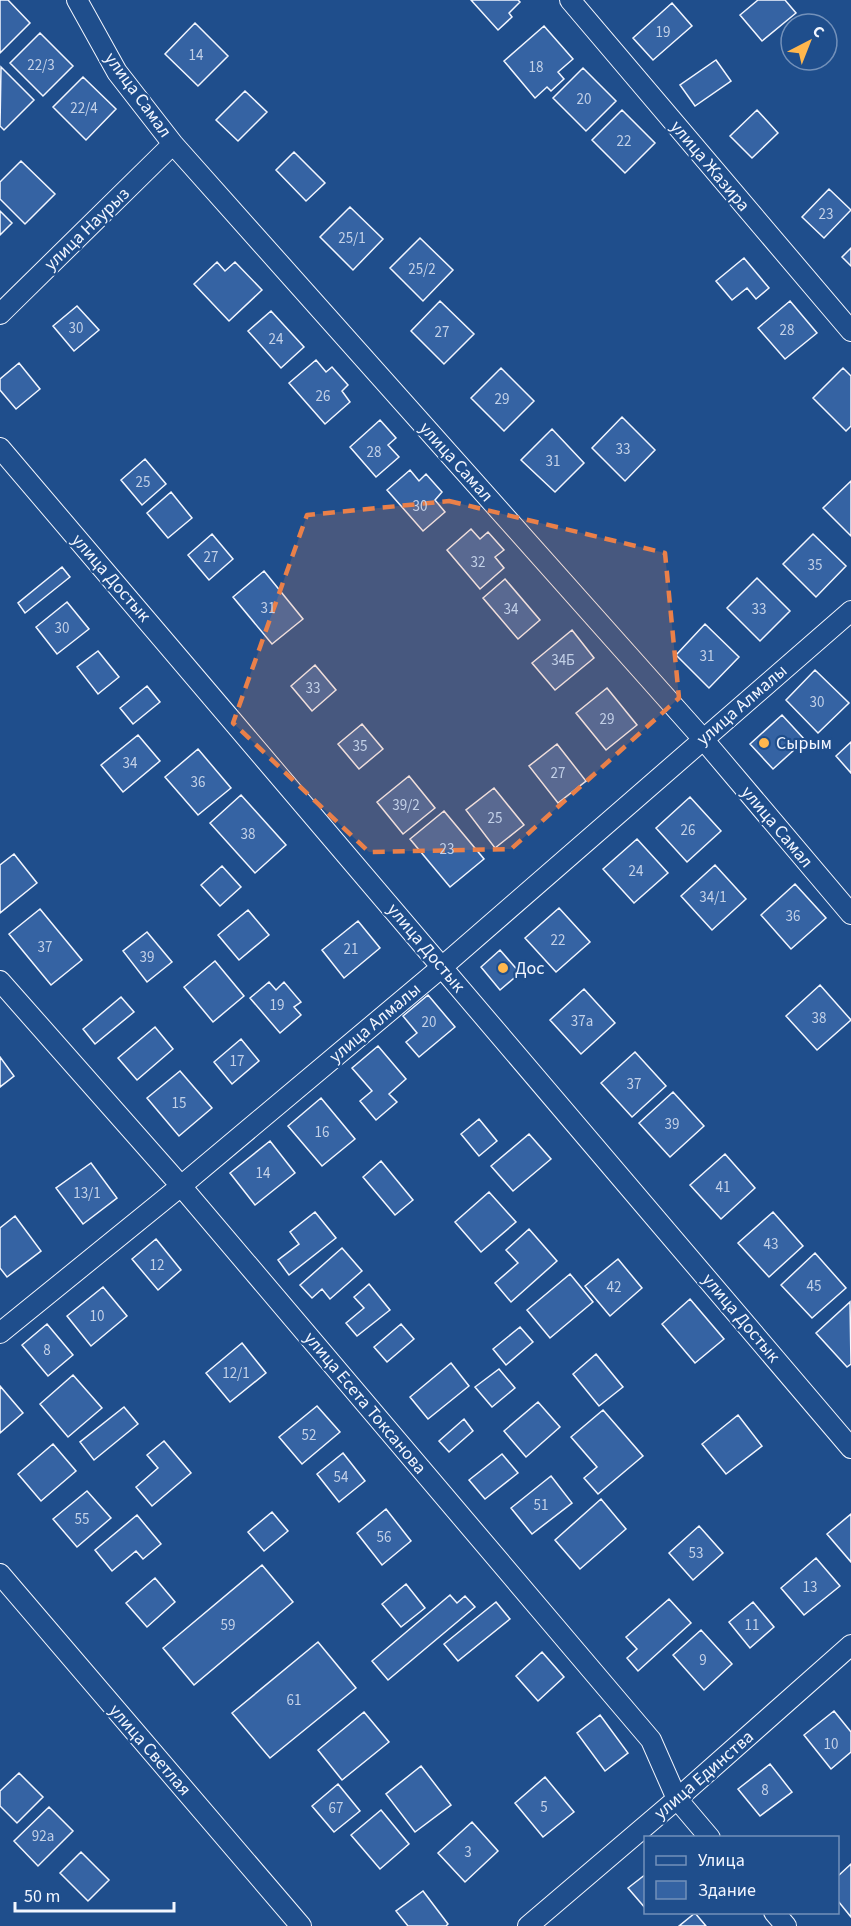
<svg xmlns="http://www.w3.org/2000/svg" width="851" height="1926" font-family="'Source Sans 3',sans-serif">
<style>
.building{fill:#3563a3;stroke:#f2f6ff;stroke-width:1.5}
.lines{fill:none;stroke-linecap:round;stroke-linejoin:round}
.street-casing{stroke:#f2f6ff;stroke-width:22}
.street{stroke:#1f4e8c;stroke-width:20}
.marked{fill:#ea8049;fill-opacity:0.2;stroke:#ea8049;stroke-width:4.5;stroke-dasharray:12 8;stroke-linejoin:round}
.poi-dot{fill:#ffb74d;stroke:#1f4e8c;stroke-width:2}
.labels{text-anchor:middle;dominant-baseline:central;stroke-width:4.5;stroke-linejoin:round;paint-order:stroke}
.number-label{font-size:15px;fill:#c3d1e8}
.street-label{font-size:18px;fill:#f2f6ff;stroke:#1f4e8c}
.poi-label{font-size:18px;fill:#f2f6ff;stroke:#1f4e8c;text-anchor:start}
</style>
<rect width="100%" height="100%" fill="#1f4e8c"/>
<path class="building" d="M0,0H8L30,23L0,53Z
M471,0H518L520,2L509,13L512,17L498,30Z
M758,0H785L796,13L762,41L740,15Z
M672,3L692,26L653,60L633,38Z
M195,23L228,56L198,86L165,54Z
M544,26L573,59L558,72L564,79L551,91L547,87L535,98L504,61Z
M40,33L73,66L43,96L10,63Z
M716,60L731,81L695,106L680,85Z
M1,67L34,100L4,130L0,126Z
M583,68L616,101L586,131L553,98Z
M83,77L116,109L86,140L53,107Z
M245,91L267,112L238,141L216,120Z
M622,110L655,143L625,173L592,140Z
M757,110L778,133L752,158L730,136Z
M294,152L325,183L306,201L276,170Z
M21,161L55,194L25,224L0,199V182Z
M829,189L851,210L824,238L802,217Z
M350,207L383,239L353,270L320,237Z
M0,211L12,223L0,235Z
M420,238L453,270L423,301L390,268Z
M851,248V266L842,257Z
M744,258L769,288L756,299L747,288L732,300L716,281Z
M217,262L225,271L235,262L262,290L229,321L194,284Z
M440,301L474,334L444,364L411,331Z
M790,301L817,333L785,359L758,328Z
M77,306L99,330L74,351L53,326Z
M271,311L304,347L281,368L248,331Z
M316,360L326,372L332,367L348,385L342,391L350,402L325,424L289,383Z
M19,363L40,389L16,409L0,390V379Z
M501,368L534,401L504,431L471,398Z
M843,368L851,376V426L846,431L813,398Z
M622,417L655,450L625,481L592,448Z
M380,420L396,438L388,445L399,457L376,477L350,447Z
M552,429L584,463L555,492L521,460Z
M145,459L166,484L142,505L121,480Z
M410,470L419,481L426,474L442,492L435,500L445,512L423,531L387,490Z
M851,481V536L823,508Z
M171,492L192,518L168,538L147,513Z
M471,529L480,539L488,532L504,550L495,557L504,568L480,589L447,550Z
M212,534L233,559L209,580L188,555Z
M813,534L846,566L816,597L783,564Z
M62,567L70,577L25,613L18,603Z
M264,571L303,619L272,644L233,597Z
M757,578L790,611L760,641L727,608Z
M505,579L540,620L518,639L483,598Z
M67,602L89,629L57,654L36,627Z
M705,624L739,657L709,688L676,655Z
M572,630L594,658L555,690L532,663Z
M98,651L119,677L98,694L77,667Z
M315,665L336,690L312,711L291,686Z
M815,670L849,703L818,733L786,700Z
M147,686L160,702L133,724L120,708Z
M607,688L637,725L606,750L576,713Z
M782,715L805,740L773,769L750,744Z
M362,724L383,749L359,769L338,744Z
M138,735L160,761L123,792L101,765Z
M851,742V773L836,756Z
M557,744L586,781L558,803L529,766Z
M198,749L231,788L198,815L165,777Z
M409,776L435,808L403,834L377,802Z
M494,788L524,825L495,848L466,810Z
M241,795L286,845L255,873L210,823Z
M690,797L721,831L687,862L656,828Z
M444,811L484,859L450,887L410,839Z
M637,839L668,873L634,903L603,869Z
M14,854L37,883L0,913V865Z
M715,865L746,899L712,930L681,896Z
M222,866L241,887L220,906L201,885Z
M795,884L826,918L791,949L761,915Z
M559,908L590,942L556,972L525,938Z
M40,909L82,960L51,985L9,934Z
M248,910L269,935L239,960L218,935Z
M358,921L380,948L344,978L322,950Z
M147,932L172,962L147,982L123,951Z
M500,950L520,973L500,990L481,967Z
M215,961L244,996L213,1022L184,987Z
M269,982L276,990L284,982L301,1002L294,1007L301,1015L280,1033L250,998Z
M820,985L851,1020L817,1050L786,1016Z
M584,989L615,1023L581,1054L550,1020Z
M428,995L455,1027L419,1057L406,1042L417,1033L403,1016Z
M121,997L134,1012L95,1044L83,1029Z
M155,1027L173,1049L137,1080L118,1058Z
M241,1039L259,1061L232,1084L214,1062Z
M378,1046L406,1079L389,1094L397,1102L376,1120L360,1101L372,1091L352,1068Z
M635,1052L666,1086L632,1117L601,1083Z
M0,1057L14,1076L0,1087Z
M180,1071L212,1108L179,1136L147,1098Z
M673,1092L704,1126L670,1157L639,1123Z
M321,1098L355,1139L322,1166L288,1126Z
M479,1119L497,1141L479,1156L461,1134Z
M529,1134L551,1159L513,1191L491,1166Z
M270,1141L295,1173L255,1205L230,1173Z
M725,1154L755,1188L721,1219L690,1185Z
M381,1161L413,1200L395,1215L363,1177Z
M91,1163L117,1198L83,1224L56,1188Z
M489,1192L516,1222L481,1252L455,1222Z
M315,1212L336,1238L289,1275L278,1260L299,1244L290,1232Z
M773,1212L803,1246L769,1277L738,1243Z
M15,1216L41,1251L7,1277L0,1268V1228Z
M529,1229L557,1261L511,1302L495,1283L518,1263L506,1250Z
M156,1239L181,1270L158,1290L132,1259Z
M342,1248L362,1271L330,1299L322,1289L312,1298L300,1285Z
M815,1253L846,1288L812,1318L781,1285Z
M618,1259L642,1288L610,1316L585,1286Z
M570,1274L593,1302L550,1338L527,1310Z
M369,1284L390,1310L357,1336L346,1323L364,1308L354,1297Z
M103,1287L127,1316L91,1346L67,1316Z
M690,1299L724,1339L695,1363L662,1324Z
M850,1302L851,1364L847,1367L816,1333Z
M47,1324L73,1355L48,1376L22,1345Z
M401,1324L414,1339L387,1362L374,1347Z
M520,1327L533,1342L506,1365L493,1349Z
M242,1343L266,1373L230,1402L206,1373Z
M596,1354L623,1387L599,1406L573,1374Z
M451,1363L469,1386L428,1419L410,1397Z
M499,1369L515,1388L492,1407L475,1387Z
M73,1375L102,1408L68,1437L40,1404Z
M0,1386L23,1413L0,1433Z
M538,1402L560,1427L526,1457L504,1431Z
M317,1406L340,1432L302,1464L279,1437Z
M124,1407L138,1424L94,1460L80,1442Z
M603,1410L643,1456L598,1494L584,1478L597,1467L571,1437Z
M738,1415L762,1446L726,1474L702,1444Z
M464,1419L473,1431L449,1452L439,1441Z
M164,1441L191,1473L152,1506L136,1487L158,1468L147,1455Z
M53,1444L76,1471L41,1501L18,1474Z
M343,1453L365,1481L339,1502L317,1474Z
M502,1454L518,1473L485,1499L469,1480Z
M551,1476L572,1503L532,1534L511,1508Z
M87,1491L111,1518L77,1547L53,1519Z
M601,1499L626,1529L580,1569L555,1540Z
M386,1509L411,1541L382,1565L357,1533Z
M272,1512L288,1531L264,1551L248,1532Z
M851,1514V1562L827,1534Z
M137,1515L161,1544L143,1559L136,1551L112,1571L95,1550Z
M699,1526L723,1553L693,1580L669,1553Z
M816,1558L840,1586L804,1615L781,1588Z
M262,1565L293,1602L194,1685L163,1648Z
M155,1578L175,1602L147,1627L126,1603Z
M406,1584L425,1608L401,1627L382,1604Z
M450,1595L457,1603L465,1596L475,1607L388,1680L372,1661Z
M669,1599L691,1623L638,1671L627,1658L637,1649L626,1637Z
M496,1602L510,1619L458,1661L444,1644Z
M753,1602L774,1627L750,1648L729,1622Z
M701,1630L732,1664L704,1690L673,1655Z
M318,1642L356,1688L270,1758L232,1713Z
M542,1652L564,1677L538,1701L516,1676Z
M834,1711L851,1732V1752L831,1769L804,1735Z
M364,1712L389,1742L342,1780L318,1750Z
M600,1715L628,1753L605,1771L577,1733Z
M770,1764L792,1792L760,1816L738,1789Z
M421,1766L451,1805L415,1832L386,1794Z
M19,1773L43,1797L17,1823L0,1806V1791Z
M545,1777L574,1812L543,1837L515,1803Z
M338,1784L360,1811L334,1832L312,1806Z
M49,1807L73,1831L38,1866L14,1841Z
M381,1810L409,1844L380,1869L351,1835Z
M472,1822L498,1851L465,1882L438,1853Z
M81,1852L109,1880L88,1901L60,1873Z
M851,1864V1917L838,1901V1876Z
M646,1874V1909L628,1888Z
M423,1891L448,1924L446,1926H408L396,1911Z
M695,1913L706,1926H679Z"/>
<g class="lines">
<defs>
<path id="street" d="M77,0L117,72L173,144L703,739L851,914
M570,0L851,331
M0,314L173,144
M0,448L851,1448
M0,981L181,1186L651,1740L677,1799L710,1838
M0,1333L181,1186L442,967L851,611
M0,1574L301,1926
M774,1912L786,1926
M528,1926L677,1799L851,1645"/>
</defs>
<use href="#street" class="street-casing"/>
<use href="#street" class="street"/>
</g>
<path class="marked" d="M449,501L665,553L679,698L511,849L369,852L233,723L307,515Z"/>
<g class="poi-dot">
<circle cx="764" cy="743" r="6"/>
<circle cx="503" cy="968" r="6"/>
</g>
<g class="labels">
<g class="number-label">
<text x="663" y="32">19</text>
<text x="196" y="55">14</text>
<text x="41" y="65">22/3</text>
<text x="536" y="67">18</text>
<text x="584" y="99">20</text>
<text x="84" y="108">22/4</text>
<text x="624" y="141">22</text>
<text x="826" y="214">23</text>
<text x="352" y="238">25/1</text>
<text x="422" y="269">25/2</text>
<text x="76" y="328">30</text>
<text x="787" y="330">28</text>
<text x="442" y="332">27</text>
<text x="276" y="339">24</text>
<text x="323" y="396">26</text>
<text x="502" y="399">29</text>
<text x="623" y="449">33</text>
<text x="374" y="452">28</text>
<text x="553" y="461">31</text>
<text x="143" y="482">25</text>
<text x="420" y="506">30</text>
<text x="211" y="557">27</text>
<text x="478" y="562">32</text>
<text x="815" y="565">35</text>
<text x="268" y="608">31</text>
<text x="511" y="609">34</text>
<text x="759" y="609">33</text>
<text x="62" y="628">30</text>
<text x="707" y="656">31</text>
<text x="563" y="660">34Б</text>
<text x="313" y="688">33</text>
<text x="817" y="702">30</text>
<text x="607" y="719">29</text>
<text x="360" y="746">35</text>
<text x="130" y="763">34</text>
<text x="558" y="773">27</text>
<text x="198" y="782">36</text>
<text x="406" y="805">39/2</text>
<text x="495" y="818">25</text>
<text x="688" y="830">26</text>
<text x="248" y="834">38</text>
<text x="447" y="849">23</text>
<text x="636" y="871">24</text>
<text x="713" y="897">34/1</text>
<text x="793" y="916">36</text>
<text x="558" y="940">22</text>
<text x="45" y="947">37</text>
<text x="351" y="949">21</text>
<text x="147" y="957">39</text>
<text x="277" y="1005">19</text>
<text x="819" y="1018">38</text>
<text x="582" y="1021">37а</text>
<text x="429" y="1022">20</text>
<text x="237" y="1061">17</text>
<text x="634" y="1084">37</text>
<text x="179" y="1103">15</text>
<text x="672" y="1124">39</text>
<text x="322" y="1132">16</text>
<text x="263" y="1173">14</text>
<text x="723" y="1187">41</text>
<text x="87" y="1193">13/1</text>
<text x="771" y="1244">43</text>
<text x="157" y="1265">12</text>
<text x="814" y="1286">45</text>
<text x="614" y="1287">42</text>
<text x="97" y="1316">10</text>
<text x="47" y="1350">8</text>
<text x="236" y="1373">12/1</text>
<text x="309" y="1435">52</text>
<text x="341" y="1477">54</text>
<text x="541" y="1505">51</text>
<text x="82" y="1519">55</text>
<text x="384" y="1537">56</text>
<text x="696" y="1553">53</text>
<text x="810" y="1587">13</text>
<text x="228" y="1625">59</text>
<text x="752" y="1625">11</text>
<text x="703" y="1660">9</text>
<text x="294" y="1700">61</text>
<text x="831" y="1744">10</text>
<text x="765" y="1790">8</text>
<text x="544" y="1807">5</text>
<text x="336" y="1808">67</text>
<text x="43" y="1836">92а</text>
<text x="468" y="1852">3</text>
</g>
<g class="street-label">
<text transform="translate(138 95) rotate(54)">улица Самал</text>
<text transform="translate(710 166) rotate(50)">улица Жазира</text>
<text transform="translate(87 229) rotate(-44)">улица Наурыз</text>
<text transform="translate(456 462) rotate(48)">улица Самал</text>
<text transform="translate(111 578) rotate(49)">улица Достык</text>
<text transform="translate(742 705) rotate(-41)">улица Алмалы</text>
<text transform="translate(777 827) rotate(50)">улица Самал</text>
<text transform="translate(426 948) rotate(50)">улица Достык</text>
<text transform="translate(375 1023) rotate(-40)">улица Алмалы</text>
<text transform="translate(741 1318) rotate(50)">улица Достык</text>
<text transform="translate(365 1403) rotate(50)">улица Есета Токсанова</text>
<text transform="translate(150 1750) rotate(49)">улица Светлая</text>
<text transform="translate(704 1775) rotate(-41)">улица Единства</text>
</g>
<g class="poi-label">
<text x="776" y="743">Сырым</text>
<text x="515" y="968">Дос</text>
</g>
</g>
<rect x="644" y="1836" width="195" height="78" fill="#1f4e8c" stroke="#7391ba" stroke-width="1.5"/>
<rect x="656" y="1856" width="30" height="9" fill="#1f4e8c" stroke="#7391ba" stroke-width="1.5"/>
<text x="698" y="1866" font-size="18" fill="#f2f6ff">Улица</text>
<rect x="656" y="1881" width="30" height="18" fill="#3563a3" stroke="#7391ba" stroke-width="1.5"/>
<text x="698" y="1896" font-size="18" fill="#f2f6ff">Здание</text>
<g transform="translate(809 42) rotate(42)"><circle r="28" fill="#1f4e8c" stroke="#7391ba" stroke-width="1.5"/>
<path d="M0-4.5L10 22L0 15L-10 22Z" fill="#ffb74d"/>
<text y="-9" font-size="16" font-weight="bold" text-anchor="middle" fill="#f2f6ff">С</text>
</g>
<path d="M15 1902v9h159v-9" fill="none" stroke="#f2f6ff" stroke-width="3"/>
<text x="24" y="1902" font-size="18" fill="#f2f6ff" stroke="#1f4e8c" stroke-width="4.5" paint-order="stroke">50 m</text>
</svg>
